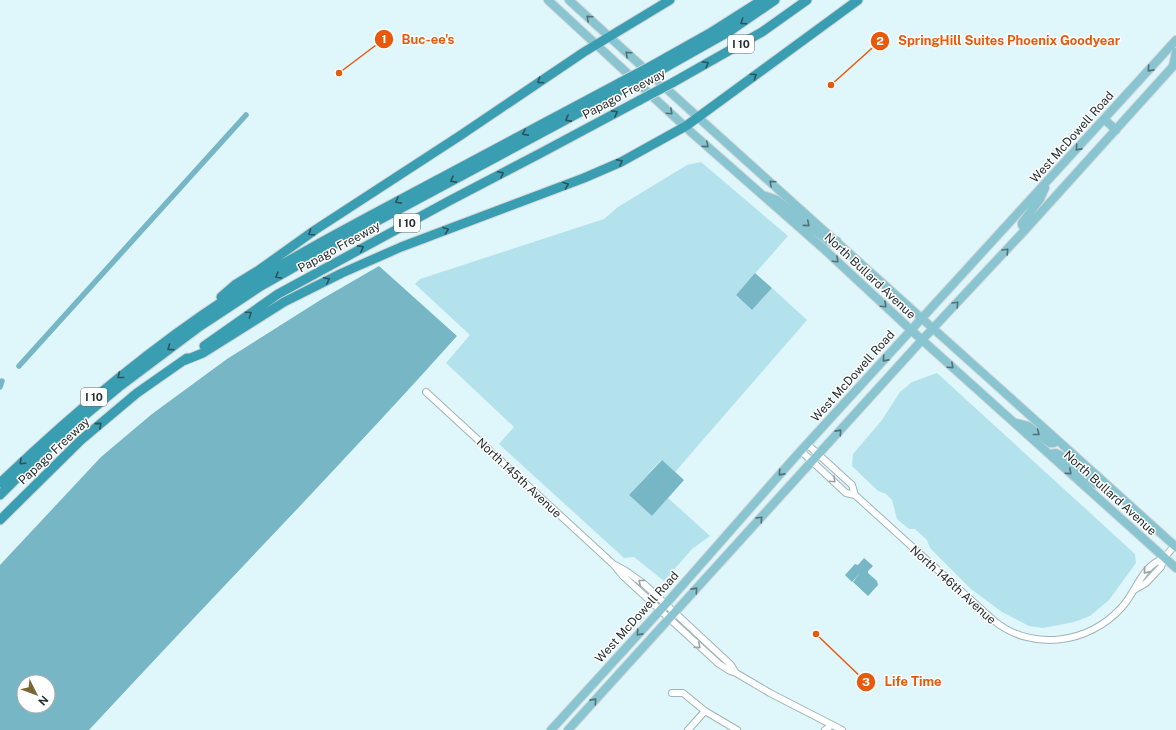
<svg xmlns="http://www.w3.org/2000/svg" width="1176" height="730" font-family="'Public Sans',sans-serif">
<style>
.green{fill:#b3e2ed}
.water{fill:#76b6c5;fill-rule:evenodd}
.lines{fill:none;stroke-linecap:round;stroke-linejoin:round}
.canal{stroke:#76b6c5;stroke-width:5.5}
.minor-casing{stroke:#9fb5ba;stroke-width:8}
.major-casing{stroke:#d3d5d5;stroke-width:10}
.highway-casing{stroke:#d3d5d5;stroke-width:11}
.minor{stroke:#fff;stroke-width:6}
.major{stroke:#88c5d1;stroke-width:8}
.highway{stroke:#399eb2;stroke-width:9}
.highway-bridge-casing{stroke:#d3d5d5;stroke-width:11;stroke-linecap:butt}
.highway-bridge{stroke:#399eb2;stroke-width:9}
.oneway{stroke:#507177}
.oneway2{stroke:#2b545c}
.oneway3{stroke:#9ca0a1}
.labels{text-anchor:middle;dominant-baseline:central;stroke-width:3;stroke-linejoin:round;paint-order:stroke}
.shield{fill:#fff;stroke:#656b6d;stroke-width:1}
.shield-label{font-size:11px;font-weight:bold;fill:#232c2e}
.street-label{font-size:12px;fill:#232c2e;stroke:#fff}
.leader{fill:none;stroke:#e8590c;stroke-width:1.5}
.callout-dot{fill:#e8590c;stroke:#fff;stroke-width:1.5}
.mark-label{font-size:12px;text-anchor:middle;font-weight:bold;fill:#fff}
.callout-label{font-size:13px;text-anchor:middle;font-weight:bold;fill:#e8590c;stroke:#fff;stroke-width:3;stroke-linejoin:round;paint-order:stroke}
</style>
<rect width="100%" height="100%" fill="#dff6fb"/>
<path class="green" d="M701,162L788,236L736,295L752,310L772,288L807,320L675,472L661,460L629,495L652,516L668,498L710,536L692,549L664,581L634,557L624,558L499,444L514,427L446,363L470,335L415,284L420,279L604,219L618,207L687,165Z
M937,373L1135,554L1136,563L1109,600L1090,616L1074,622L1043,628L1029,626L1002,612L971,589L930,548L927,540L915,529H909L897,519L892,500L886,494L878,491L852,466L853,454L882,420L900,392L912,382Z"/>
<path class="water" d="M379,266L457,336C337,470 211,598 89,730H0V565L101,457L152,414L227,359L322,299ZM24,682H48V706H24Z
M755,273L772,288L752,310L736,295Z
M662,460L684,480L652,516L629,495Z
M864,558L873,566L868,571V573L877,581L878,585L868,596L853,582L860,573L852,582L845,575L855,564L858,565Z"/>
<g class="lines">
<path class="canal" d="M19,366L246,115
M0,387L2,381"/>
<defs>
<path id="minor" d="M426,392L613,564L623,576L719,664L730,671L736,673L770,693L842,730
M807,444L852,485L855,495
M801,451L846,493L855,495L993,620C1032,652 1089,644 1122,607C1138,589 1140,568 1164,558
M615,565L626,571L644,584L731,665L736,673
M1134,590L1146,583L1161,567L1164,558L1176,544
M672,693H683L705,711L737,730
M688,730L705,711
M825,730L832,725"/>
<path id="major" d="M548,0L692,133L825,250L911,330L1176,568
M569,0C770,184 974,364 1176,547
M1173,66L1176,52
M1104,119L1116,130
M766,196L777,200L828,241L832,243L837,241
M1025,230L1022,225V223L1040,199L1045,188
M1016,423L1028,426L1050,443H1054L1057,440
M1049,454L1056,453L1060,455L1095,484L1107,485
M551,730L665,605L796,456L1176,40
M568,730L922,340L1025,230L1176,63"/>
<path id="highway" d="M653,65L710,33L762,0
M659,71L730,31L775,0
M672,83L762,32L807,0
M221,297L236,284L259,270L315,230L461,135L584,52L670,0
M204,346L278,294L449,201L539,154L640,100
M183,361L203,353L284,302L342,273L401,247L584,178L621,162L686,126L858,0
M0,483C71,415 146,351 229,297C286,260 347,228 407,196C479,158 550,120 621,82
M0,495L24,471L84,416L119,387L199,327L261,286L353,234L627,87
M0,520L81,440L137,393L187,358"/>
</defs>
<use href="#minor" class="minor-casing"/>
<use href="#major" class="major-casing"/>
<use href="#highway" class="highway-casing"/>
<use href="#minor" class="minor"/>
<use href="#major" class="major"/>
<use href="#highway" class="highway"/>
<defs>
<path id="highway-bridge" d="M621,82L653,65
M627,87L659,71
M640,100L672,83"/>
</defs>
<use href="#highway-bridge" class="highway-bridge-casing"/>
<use href="#highway-bridge" class="highway-bridge"/>
</g>
<defs><path id="oneway-chevron" d="M-2-3.5L2.5 0L-2 3.5" fill="none" stroke-width="1.6" stroke-linecap="round" stroke-linejoin="round"/></defs>
<g class="oneway">
<use href="#oneway-chevron" transform="translate(589 18) rotate(-138)"/>
<use href="#oneway-chevron" transform="translate(628 54) rotate(-138)"/>
<use href="#oneway-chevron" transform="translate(1150 69) rotate(132)"/>
<use href="#oneway-chevron" transform="translate(670 112) rotate(43)"/>
<use href="#oneway-chevron" transform="translate(706 145) rotate(41)"/>
<use href="#oneway-chevron" transform="translate(1078 148) rotate(132)"/>
<use href="#oneway-chevron" transform="translate(772 183) rotate(-138)"/>
<use href="#oneway-chevron" transform="translate(807 224) rotate(40)"/>
<use href="#oneway-chevron" transform="translate(1006 251) rotate(-47)"/>
<use href="#oneway-chevron" transform="translate(836 260) rotate(43)"/>
<use href="#oneway-chevron" transform="translate(956 304) rotate(-47)"/>
<use href="#oneway-chevron" transform="translate(884 305) rotate(43)"/>
<use href="#oneway-chevron" transform="translate(885 359) rotate(132)"/>
<use href="#oneway-chevron" transform="translate(951 366) rotate(42)"/>
<use href="#oneway-chevron" transform="translate(839 432) rotate(-48)"/>
<use href="#oneway-chevron" transform="translate(1037 433) rotate(38)"/>
<use href="#oneway-chevron" transform="translate(1069 472) rotate(42)"/>
<use href="#oneway-chevron" transform="translate(781 473) rotate(132)"/>
<use href="#oneway-chevron" transform="translate(760 519) rotate(-47)"/>
<use href="#oneway-chevron" transform="translate(695 590) rotate(-48)"/>
<use href="#oneway-chevron" transform="translate(639 633) rotate(132)"/>
<use href="#oneway-chevron" transform="translate(594 701) rotate(-48)"/>
</g>
<g class="oneway2">
<use href="#oneway-chevron" transform="translate(743 22) rotate(146)"/>
<use href="#oneway-chevron" transform="translate(706 64) rotate(-29)"/>
<use href="#oneway-chevron" transform="translate(754 76) rotate(-35)"/>
<use href="#oneway-chevron" transform="translate(540 81) rotate(146)"/>
<use href="#oneway-chevron" transform="translate(615 113) rotate(-28)"/>
<use href="#oneway-chevron" transform="translate(568 119) rotate(152)"/>
<use href="#oneway-chevron" transform="translate(525 133) rotate(152)"/>
<use href="#oneway-chevron" transform="translate(620 162) rotate(-27)"/>
<use href="#oneway-chevron" transform="translate(501 174) rotate(-27)"/>
<use href="#oneway-chevron" transform="translate(453 180) rotate(152)"/>
<use href="#oneway-chevron" transform="translate(566 185) rotate(-21)"/>
<use href="#oneway-chevron" transform="translate(398 201) rotate(152)"/>
<use href="#oneway-chevron" transform="translate(446 230) rotate(-20)"/>
<use href="#oneway-chevron" transform="translate(311 233) rotate(145)"/>
<use href="#oneway-chevron" transform="translate(361 248) rotate(-28)"/>
<use href="#oneway-chevron" transform="translate(278 276) rotate(150)"/>
<use href="#oneway-chevron" transform="translate(327 280) rotate(-27)"/>
<use href="#oneway-chevron" transform="translate(249 314) rotate(-35)"/>
<use href="#oneway-chevron" transform="translate(170 348) rotate(144)"/>
<use href="#oneway-chevron" transform="translate(120 376) rotate(141)"/>
<use href="#oneway-chevron" transform="translate(99 425) rotate(-40)"/>
<use href="#oneway-chevron" transform="translate(22 462) rotate(137)"/>
</g>
<g class="oneway3">
<use href="#oneway-chevron" transform="translate(833 480) rotate(43)"/>
<use href="#oneway-chevron" transform="translate(1146 571) rotate(132)"/>
<use href="#oneway-chevron" transform="translate(641 582) rotate(-141)"/>
<use href="#oneway-chevron" transform="translate(698 646) rotate(42)"/>
</g>
<g class="labels">
<g class="shield">
<rect x="728" y="35" width="26" height="18" rx="3"/>
<rect x="394" y="214" width="26" height="18" rx="3"/>
<rect x="81" y="388" width="26" height="18" rx="3"/>
</g>
<g class="shield-label">
<text x="741" y="44">I 10</text>
<text x="407" y="223">I 10</text>
<text x="94" y="397">I 10</text>
</g>
<g class="street-label">
<text transform="translate(624 94) rotate(-28)">Papago Freeway</text>
<text transform="translate(1072 137) rotate(-48)">West McDowell Road</text>
<text transform="translate(339 247) rotate(-29)">Papago Freeway</text>
<text transform="translate(870 276) rotate(43)">North Bullard Avenue</text>
<text transform="translate(853 376) rotate(-48)">West McDowell Road</text>
<text transform="translate(54 451) rotate(-43)">Papago Freeway</text>
<text transform="translate(519 478) rotate(43)">North 145th Avenue</text>
<text transform="translate(1110 493) rotate(42)">North Bullard Avenue</text>
<text transform="translate(953 585) rotate(42)">North 146th Avenue</text>
<text transform="translate(637 617) rotate(-48)">West McDowell Road</text>
</g>
</g>
<path class="leader" d="M339 73L384 39M831 85L880 41M816 634L866 682"/>
<g class="callout-dot">
<circle cx="339" cy="73" r="4"/>
<circle cx="831" cy="85" r="4"/>
<circle cx="816" cy="634" r="4"/>
<circle cx="384" cy="39" r="10"/>
<circle cx="880" cy="41" r="10"/>
<circle cx="866" cy="682" r="10"/>
</g>
<g class="mark-label">
<text x="384" y="43">1</text>
<text x="880" y="45">2</text>
<text x="866" y="686">3</text>
</g>
<g class="callout-label">
<text x="428" y="44">Buc-ee's</text>
<text x="1009" y="45">SpringHill Suites Phoenix Goodyear</text>
<text x="913" y="686">Life Time</text>
</g>
<g transform="translate(36 694) rotate(132)"><circle r="19" fill="#ffffff" stroke="#a7abab"/>
<path d="M0-3L7 15L0 10L-7 15Z" fill="#796735"/>
<text y="-6" font-size="11" font-weight="bold" text-anchor="middle" fill="#232c2e">N</text>
</g>
</svg>
